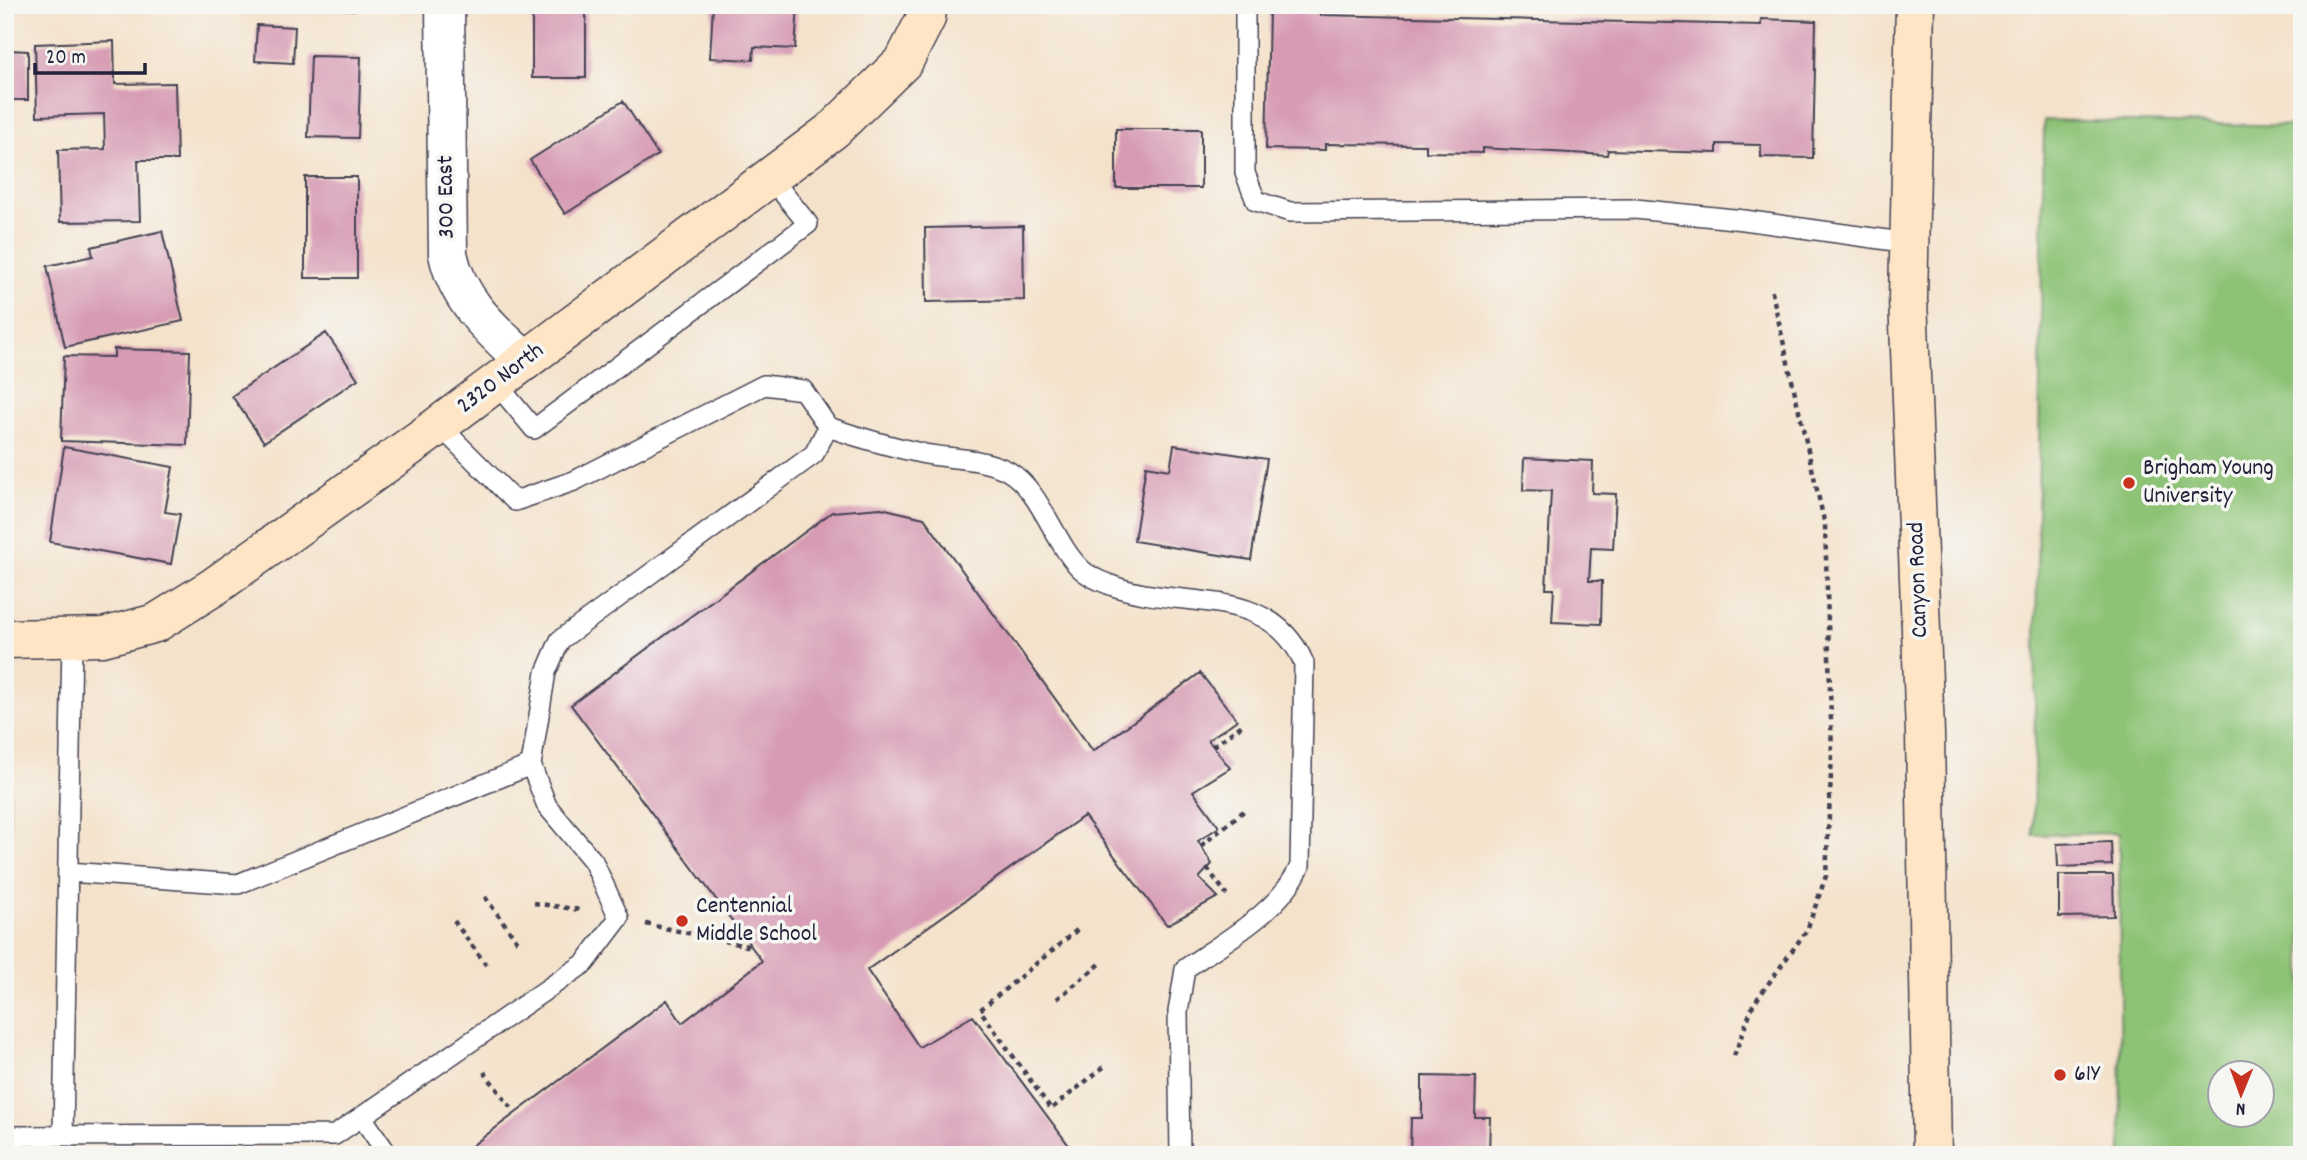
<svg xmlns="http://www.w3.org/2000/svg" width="2307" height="1160" font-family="Dekko,sans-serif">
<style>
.green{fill:#8dc376;stroke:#587258;stroke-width:2;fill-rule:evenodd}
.building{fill:#d79bb4}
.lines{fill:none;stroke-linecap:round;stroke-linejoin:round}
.lane-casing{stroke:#423f51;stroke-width:22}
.street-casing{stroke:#423f51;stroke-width:41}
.secondary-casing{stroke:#423f51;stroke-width:41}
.path{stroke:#423f51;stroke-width:4.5;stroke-dasharray:5 5;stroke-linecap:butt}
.lane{stroke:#fff;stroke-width:19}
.street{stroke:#fff;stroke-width:38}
.secondary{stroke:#fde5c5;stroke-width:38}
.poi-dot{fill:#c8321e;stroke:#f6f6f2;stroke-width:2.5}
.labels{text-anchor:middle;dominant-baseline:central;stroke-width:7;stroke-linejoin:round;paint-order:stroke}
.street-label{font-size:24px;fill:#22223b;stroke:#f6f6f2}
.poi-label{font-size:24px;fill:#22223b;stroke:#f6f6f2;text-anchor:start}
</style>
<rect width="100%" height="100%" fill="#f6f6f2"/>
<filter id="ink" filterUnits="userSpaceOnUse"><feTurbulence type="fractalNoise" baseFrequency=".0143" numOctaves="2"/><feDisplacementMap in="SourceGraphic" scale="14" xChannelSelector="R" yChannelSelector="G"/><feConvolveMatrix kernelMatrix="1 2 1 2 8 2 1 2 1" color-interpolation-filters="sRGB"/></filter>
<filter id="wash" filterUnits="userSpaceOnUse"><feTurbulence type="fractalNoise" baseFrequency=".00686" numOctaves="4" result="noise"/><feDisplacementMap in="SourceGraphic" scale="28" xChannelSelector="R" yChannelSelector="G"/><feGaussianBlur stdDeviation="1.57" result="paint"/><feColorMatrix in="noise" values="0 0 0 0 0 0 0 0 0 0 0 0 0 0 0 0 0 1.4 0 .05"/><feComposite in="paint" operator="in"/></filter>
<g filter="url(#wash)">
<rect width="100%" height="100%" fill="#f4e2cb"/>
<path class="green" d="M2044,120L2302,126V1155H2121L2119,833L2033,835ZM2220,1072H2262V1114H2220Z
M5,687H11L5,1155Z"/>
<g id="blocks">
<path class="building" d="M304,5H354V10Z
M532,5H586V78H532Z
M713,5H798L795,49L754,47L753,60L710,58Z
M1269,11L1321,12V15L1761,25V19L1816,21L1813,158L1761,157V145L1717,144V153L1608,150L1607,155L1482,148V153L1426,152V145L1325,144V150L1266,149Z
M5,19H8V50L28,51V100H5Z
M257,25L295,27L293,63L255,61Z
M114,41L115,84L175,83L177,160H138L140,221L60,222L58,150L105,149L104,114L37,116L35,44Z
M311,56L361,57L358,138L308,137Z
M623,101L658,155L565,214L530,160Z
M1116,129H1201V188H1116Z
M305,177H357V278H305Z
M1023,226L1024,300L926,302L925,228Z
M162,231L183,321L65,347L47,266L93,256L91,247Z
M326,333L358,379L264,442L232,396Z
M114,349L190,351L187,445L61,441L64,356L114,357Z
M1174,445L1267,459L1251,560L1134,541L1146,466L1170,470Z
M64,447L173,467L165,512L180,514L171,564L50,542Z
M1524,458L1593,461L1592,493L1616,494L1613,549L1591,548L1589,581H1602L1601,624L1552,622L1554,589H1546L1551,491L1523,490Z
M881,508L924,518L1093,751L1200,673L1237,720L1208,740L1230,768L1193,791L1219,827L1198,841L1212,864L1199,878L1218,897L1167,925L1084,816L867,970L919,1047L973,1016L1076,1155H481L473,1145L667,1000L682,1023L762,961L571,705L832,512Z
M2111,842L2112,865L2058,867L2057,844Z
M2059,875H2113L2114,916L2059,917Z
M1422,1076L1476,1077L1475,1117H1490L1489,1155H1410L1411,1118H1422Z"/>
</g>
</g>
<g filter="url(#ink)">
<use href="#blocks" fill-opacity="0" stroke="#423f51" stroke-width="2"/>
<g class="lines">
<defs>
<path id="lane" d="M1245,5V173L1256,201L1290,212L1635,209L1744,220L1909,243
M496,383L534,429L808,224L770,177
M828,427C860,438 892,447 925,454C952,459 984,458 1008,471C1042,491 1054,544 1081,569C1087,575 1100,581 1108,584C1176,612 1269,581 1304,663L1300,866C1281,911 1224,941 1185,969L1178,1012L1180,1155
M68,872L238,884L531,765
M362,1117L388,1155
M63,1135L72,640
M5,1136L335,1135L585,963L619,918L593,861L547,806L531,765L546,672L560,640L814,454L828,427L803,390L764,385L574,481L515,501L439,425"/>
<path id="street" d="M445,5L448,254C458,301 491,329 525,361"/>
<path id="secondary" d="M1915,5L1908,298L1925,733L1932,1155
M5,639L103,637L156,623L215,586L426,435L833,130L904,61L926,18L928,5"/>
</defs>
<use href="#lane" class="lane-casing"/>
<use href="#street" class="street-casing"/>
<use href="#secondary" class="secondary-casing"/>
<path class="path" d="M1213,746L1245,723
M1201,846L1245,810
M1207,868L1227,895
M485,897L518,942
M534,903L580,910
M454,921L487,966
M646,924L752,947
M1077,930L980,1010L1051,1109L1105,1066
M1057,999L1100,964
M1734,1056L1753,1005L1807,930L1826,876L1832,754L1825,525L1771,288
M484,1072L512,1109"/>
<use href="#lane" class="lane"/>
<use href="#street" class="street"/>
<use href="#secondary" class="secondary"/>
</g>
</g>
<g class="poi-dot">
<circle cx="2129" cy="483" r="7"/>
<circle cx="682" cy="921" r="7"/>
<circle cx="2060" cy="1075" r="7"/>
</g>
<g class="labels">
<g class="street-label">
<text transform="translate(447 197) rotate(-91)">300 East</text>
<text transform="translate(501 379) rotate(-37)">2320 North</text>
<text transform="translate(1919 580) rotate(-92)">Canyon Road</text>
</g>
<g class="poi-label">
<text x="2143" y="469">Brigham Young<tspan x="2143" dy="28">University</tspan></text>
<text x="696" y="907">Centennial<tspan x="696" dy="28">Middle School</tspan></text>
<text x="2074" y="1075">61Y</text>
</g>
</g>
<rect width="2307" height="1160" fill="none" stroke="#f6f6f2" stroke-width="28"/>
<g transform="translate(2241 1094) rotate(181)"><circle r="33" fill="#f6f6f2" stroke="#a1a1a9" stroke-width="2"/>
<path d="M0-5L12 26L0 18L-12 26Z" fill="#c8321e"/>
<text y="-10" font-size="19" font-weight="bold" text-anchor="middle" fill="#22223b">N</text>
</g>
<path d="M35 63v10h110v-10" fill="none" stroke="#22223b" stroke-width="3.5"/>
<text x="46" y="63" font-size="21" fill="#22223b" stroke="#f6f6f2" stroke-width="5" paint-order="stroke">20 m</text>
</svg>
